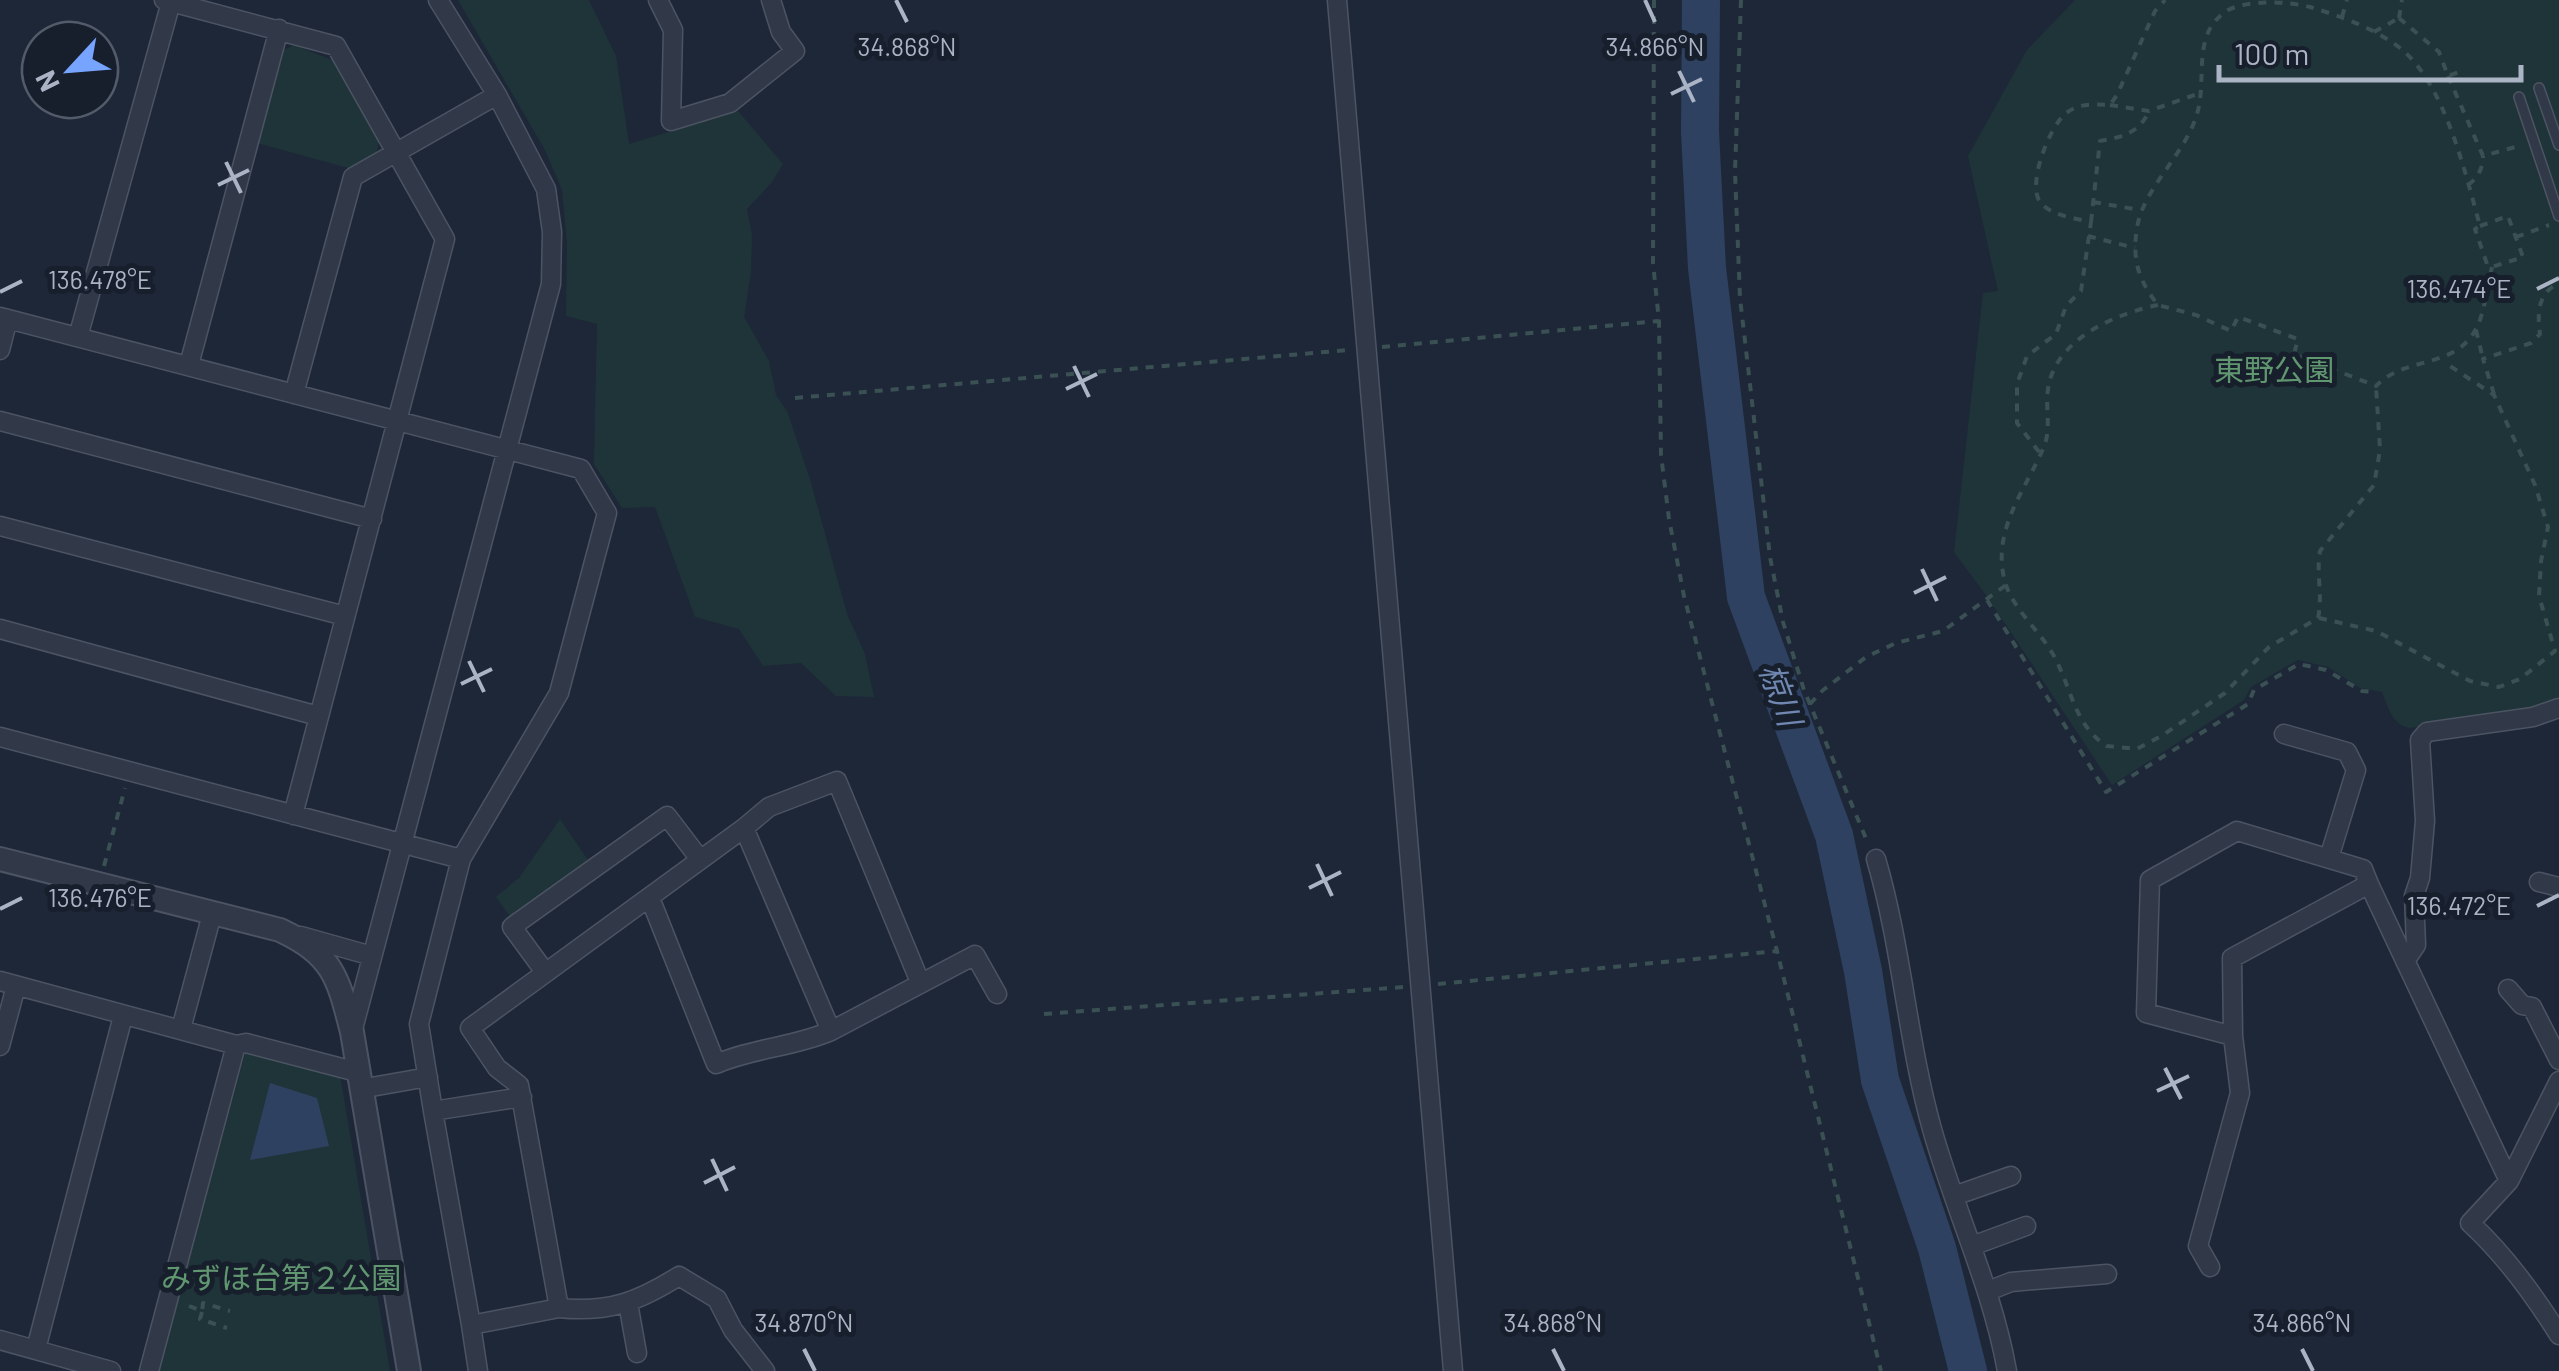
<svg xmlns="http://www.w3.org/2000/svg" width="2559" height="1371" font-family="Barlow,'Noto Sans JP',sans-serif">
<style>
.green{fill:#1f3439}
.water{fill:#2f4161}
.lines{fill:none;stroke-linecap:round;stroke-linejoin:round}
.river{stroke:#2f4161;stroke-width:38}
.service-casing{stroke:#4c5463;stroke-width:12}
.minor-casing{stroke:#4c5463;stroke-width:21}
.tertiary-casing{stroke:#4c5463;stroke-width:26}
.path{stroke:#3a5053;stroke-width:4;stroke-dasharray:8 8;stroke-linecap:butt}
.service{stroke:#313948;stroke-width:9}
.minor{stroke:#313948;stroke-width:18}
.tertiary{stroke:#313948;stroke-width:22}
.ticks{fill:none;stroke:#abb4c5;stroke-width:4}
.labels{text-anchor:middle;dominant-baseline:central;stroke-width:10;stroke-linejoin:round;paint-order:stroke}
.park-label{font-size:30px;fill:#619770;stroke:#171f2c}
.water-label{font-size:32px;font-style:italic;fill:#7088b1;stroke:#171f2c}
.ticks-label{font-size:25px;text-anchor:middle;fill:#abb4c5;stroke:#171f2c;stroke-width:10;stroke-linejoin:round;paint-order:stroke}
</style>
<rect width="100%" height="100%" fill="#1d2738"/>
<path class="green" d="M458,0H589L616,56L629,144L738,111L783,164L772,182L747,209L752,235L751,272L744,317L769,361L776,395L787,411L810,479L847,614L865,654L874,697L836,696L801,663L763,666L739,629L695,617L655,507L622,508L594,464L597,324L566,316L567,243L562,190L545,150Z
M2075,0H2559V707L2410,728C2392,725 2388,707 2382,692L2360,688L2328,667L2298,660L2251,687L2244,700L2112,785L1988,598L1954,552L1983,293L1998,291L1968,156L2027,50Z
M294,45L332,60L379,142L376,156L352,169L257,143L284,50Z
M560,819L588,860L511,918L496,897L519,878Z
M246,1050L340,1075L390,1371H159Z"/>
<path class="water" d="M270,1083L317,1098L329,1146L250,1160Z"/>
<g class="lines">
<path class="river" d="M1701,0L1700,132L1707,268L1746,597L1834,835L1863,971L1880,1080L1937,1248L1968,1371"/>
<defs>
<path id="service" d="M2539,88L2559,145
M2519,97L2559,216"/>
<path id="minor" d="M164,0L336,46L445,239L293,815
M658,0L673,30L671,121L730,103L795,51L781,32L771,0
M1337,0L1453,1371
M0,317L581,469L607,513L559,693L461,859
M78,337L171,2
M0,350L8,319
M189,365L279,29
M294,394L353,177L497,95
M0,421L372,519
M0,526L345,616
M0,629L318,716
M2284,734L2347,752L2356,770L2329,858
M0,737L461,859L419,1024L433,1111L522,1097
M744,828L769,807L837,781L920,982
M1876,859C1902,947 1907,1040 1932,1129C1955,1211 1992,1287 2007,1371
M2539,882L2559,887
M650,898L716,1064C753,1048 794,1047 831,1031
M301,936L372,956
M2405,961L2416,945L2414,896L2420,878L2425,821L2420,740L2427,732L2533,717L2559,708
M545,972L512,927L520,921L667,816L699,858
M0,981L236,1045L149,1371
M2508,989L2522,1005L2532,1007L2559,1060
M181,1029L212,914
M353,1029L551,284L552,232L546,189L497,95L438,0
M2233,1036L2146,1013L2150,880L2237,831L2363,869L2369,884
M236,1045L246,1043L357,1072
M0,1046L16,986
M360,1089L428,1077
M433,1111L471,1325
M2509,1181L2559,1081
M1954,1196L2011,1176
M1972,1246L2026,1226
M2210,1267L2198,1246L2240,1093L2233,1036L2232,958L2369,884L2509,1181L2470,1223C2505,1255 2534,1295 2559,1335
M1988,1291L2011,1282L2107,1274
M628,1303L637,1353
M559,1308C608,1313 638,1302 679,1276L717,1299L733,1330L765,1371
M0,1340L111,1371
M36,1349L123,1016
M478,1371L471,1325L559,1308L519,1085L497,1068L470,1028L744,828L831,1031L975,955L997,994"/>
<path id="tertiary" d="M0,859L280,930C333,955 338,977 352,1032L409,1371"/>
</defs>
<use href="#service" class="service-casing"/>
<use href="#minor" class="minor-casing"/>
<use href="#tertiary" class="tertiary-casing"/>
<path class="path" d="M1654,0L1653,263L1659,321L1661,455L1669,519L1684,596L1777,951L1881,1371
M1741,0L1735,172L1740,298L1770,557L1783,622L1804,690L1867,841
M2342,17L2347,0
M2399,18L2439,52L2448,76L2462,71
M2399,18L2402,0
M2374,32L2399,18
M2448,76L2483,156L2519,146
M2110,105L2149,111L2200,93
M2468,185C2478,178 2483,168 2483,156
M2093,202L2140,210
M2091,222L2100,141C2123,137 2139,133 2149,111
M2480,226L2508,216L2523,257L2492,267L2487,264L2475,229L2480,226C2465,172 2445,84 2400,48C2374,28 2340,16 2310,7C2287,1 2248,0 2228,10C2190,34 2208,78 2197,114C2185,155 2143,188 2137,228C2132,259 2138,280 2158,305L2196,315L2231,331L2238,317L2298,339L2294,354L2376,386C2406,355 2454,370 2476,329C2485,312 2487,286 2492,267
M2088,236L2135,248
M2516,237L2549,225
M2158,305C2115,314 2055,339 2048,389C2045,410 2052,429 2043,449C2024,492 1993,529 2004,578C2011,610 2044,633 2057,662C2072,692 2076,727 2107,746L2137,749L2163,735L2225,693L2269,647L2318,618C2323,596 2316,574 2320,551L2374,485L2380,450L2376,386
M2476,330L2483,359
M1382,347L1659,321
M2494,394L2483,359L2531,343L2540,334C2537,312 2538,293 2559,283
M795,398L1348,350
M2039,452L2017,423V384L2027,356L2056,334L2066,306L2081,291L2091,222C2075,218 2051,216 2040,202C2027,184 2049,128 2065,114C2078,103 2093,104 2110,105L2117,95L2155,11L2165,0
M1987,600L2106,792L2248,704L2254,690L2299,664L2326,670L2362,691L2373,692
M2319,618L2376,631L2470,681L2499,687L2520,679L2555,651L2539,596L2541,561L2548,527L2535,485L2494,395L2450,366
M1810,704L1822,691L1866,657L1896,643L1943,631L2006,585
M104,866L125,788
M1438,984L1777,951
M1044,1014L1404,987
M189,1306L202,1311L203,1303L230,1311
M202,1312L200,1319L227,1328"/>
<use href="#service" class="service"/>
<use href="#minor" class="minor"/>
<use href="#tertiary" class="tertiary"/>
</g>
<path class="ticks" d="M896,0L907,22M1645,0L1655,22M1679,71L1694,102M1671,94L1702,79M226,162L241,193M218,185L249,170M2537,289L2559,278M0,292L22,281M1074,366L1089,397M1066,389L1097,374M1922,569L1937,601M1914,593L1946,577M469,661L484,692M461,684L492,669M1317,864L1332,896M1309,888L1341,872M2537,906L2559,895M0,909L22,898M2165,1068L2181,1099M2157,1091L2189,1076M712,1159L727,1191M704,1183L735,1167M804,1349L815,1371M1553,1349L1564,1371M2302,1349L2313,1371"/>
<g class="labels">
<g class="park-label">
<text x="2274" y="369">東野公園</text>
<text x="281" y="1277">みずほ台第２公園</text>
</g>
<g class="water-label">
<text transform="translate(1782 694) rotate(70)">椋川</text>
</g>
</g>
<g class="ticks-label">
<text x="907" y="56">34.868°N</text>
<text x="1655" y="56">34.866°N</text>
<text x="100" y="289">136.478°E</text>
<text x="2459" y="298">136.474°E</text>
<text x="100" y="907">136.476°E</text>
<text x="2459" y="915">136.472°E</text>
<text x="804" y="1332">34.870°N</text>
<text x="1553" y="1332">34.868°N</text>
<text x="2302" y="1332">34.866°N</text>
</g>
<g transform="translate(70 70) rotate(244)"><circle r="48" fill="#171f2c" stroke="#525b69" stroke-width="2.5"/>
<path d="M0-8L18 38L0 25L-18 38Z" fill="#76a4ff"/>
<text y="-15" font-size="28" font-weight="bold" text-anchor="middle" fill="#abb4c5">N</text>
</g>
<path d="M2219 65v15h302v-15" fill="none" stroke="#abb4c5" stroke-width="5"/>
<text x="2234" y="65" font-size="30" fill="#abb4c5" stroke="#171f2c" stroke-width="8" paint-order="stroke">100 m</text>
</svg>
